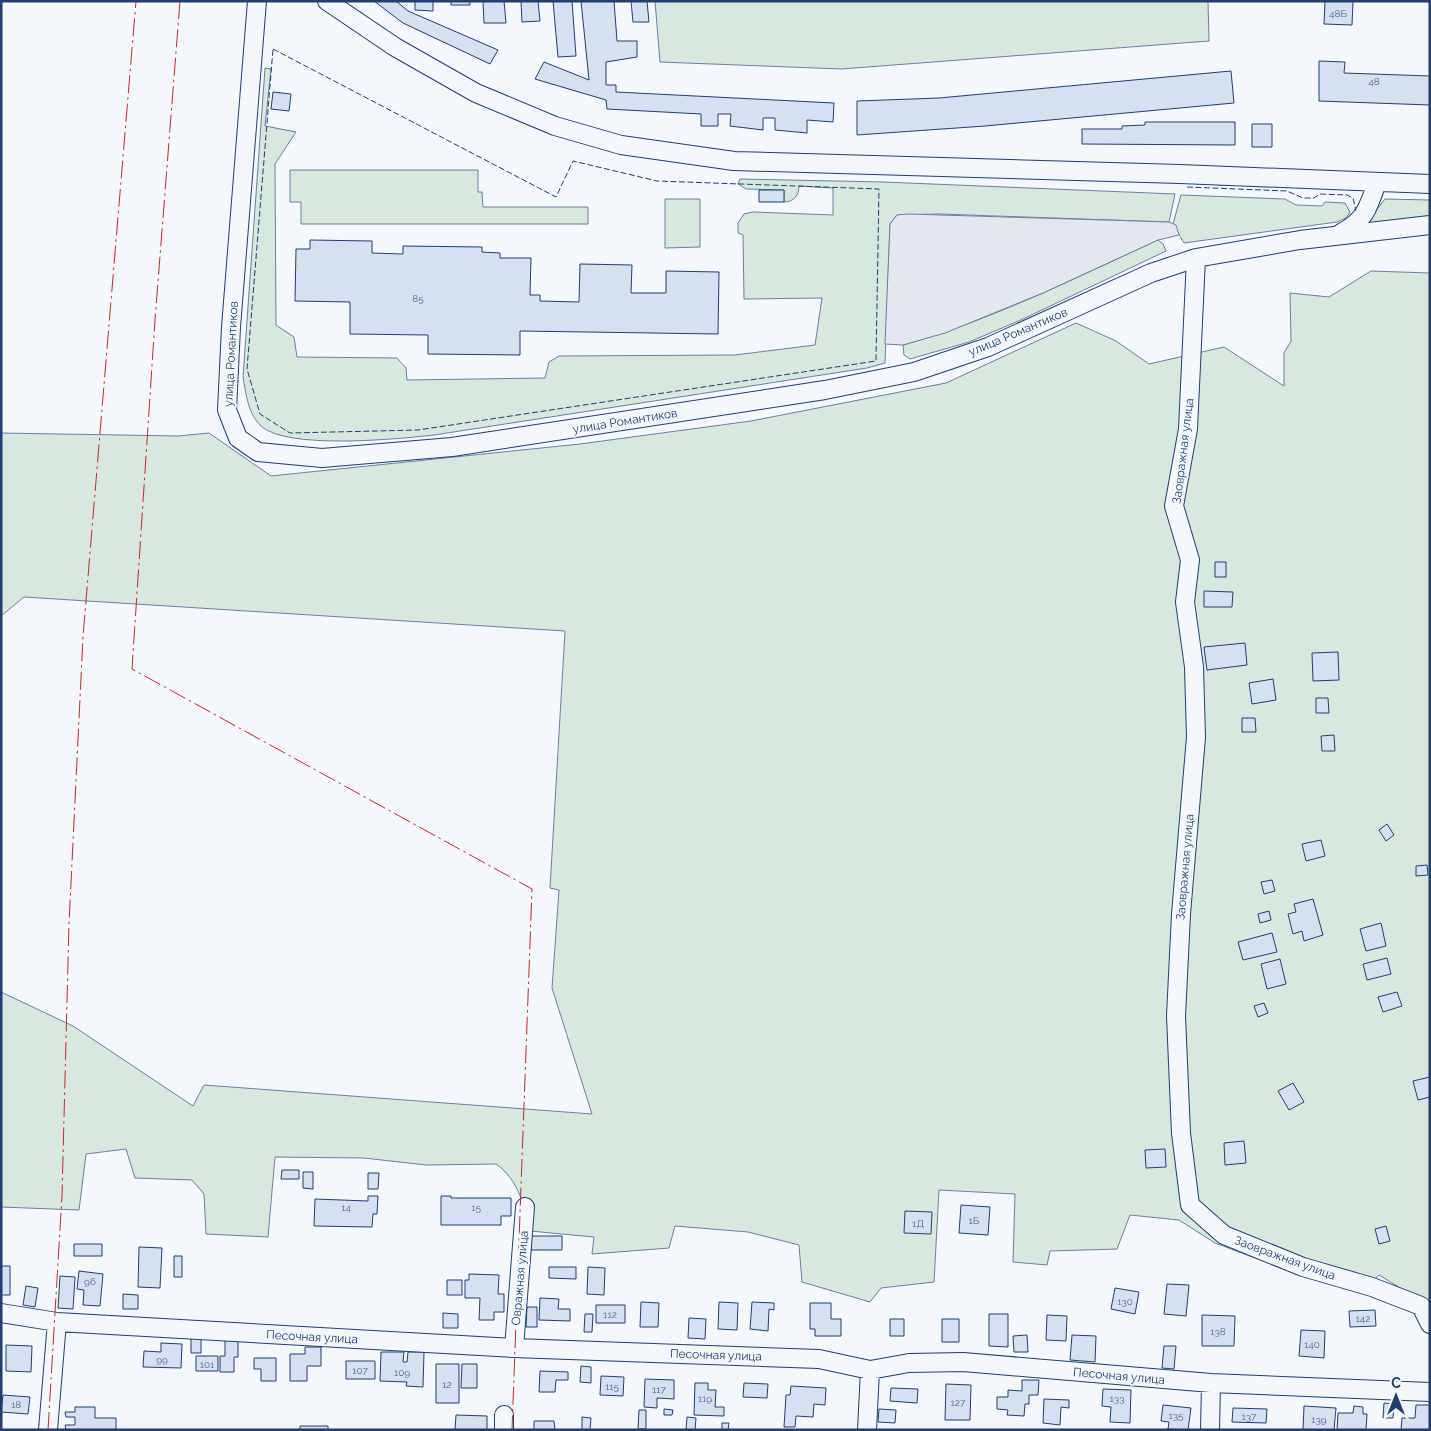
<svg xmlns="http://www.w3.org/2000/svg" width="1431" height="1431" font-family="Raleway,sans-serif">
<style>
.green{fill:#d7e8df;stroke:#687fa3}
.parking{fill:#e3e8f0;stroke:#687fa3}
.building{fill:#d5e0f0;stroke:#1d3f73}
.lines{fill:none;stroke-linecap:round;stroke-linejoin:round}
.minor-casing{stroke:#1d3f73;stroke-width:20}
.minor{stroke:#f4f7fb;stroke-width:18}
.fence{stroke:#1d3f73;stroke-width:1;stroke-dasharray:6 2.5;stroke-linecap:butt}
.power{stroke:#c62828;stroke-width:1;stroke-dasharray:18 4 2.5 4;stroke-linecap:butt}
.labels{text-anchor:middle;dominant-baseline:central;stroke-width:4;stroke-linejoin:round;paint-order:stroke}
.number-label{font-size:10px;fill:#4b6792}
.street-label{font-size:12px;fill:#1d3f73;stroke:#f4f7fb}
</style>
<rect width="100%" height="100%" fill="#f4f7fb"/>
<path class="green" d="M655,1H1208L1209,41L841,69L660,62Z
M265,68L271,69L265,126L296,132L275,164L276,325L294,337L297,357L397,358L406,368L407,380L545,378L549,362L559,356L735,355L815,345L822,298L744,299L743,235L738,233V223L744,214L753,212L833,215V188L799,186C799,195 794,202 784,202V190L746,189L738,184L740,179L883,182L1175,194L1169,222L938,214L897,215L890,224L885,363L867,368L434,435C398,439 287,450 261,426C248,414 246,394 243,377Z
M290,170H478V192H482L483,207H588V224H301V202H290Z
M1181,195L1285,199L1296,205L1322,206L1325,202L1345,203L1350,212L1346,218L1337,222L1184,243L1173,224Z
M665,199H700V247L665,248Z
M1385,199L1430,200V220L1375,229L1367,222Z
M1158,240L1163,244L1166,251L1023,319L969,342L910,359L904,355L903,345C992,320 1075,278 1158,240Z
M1371,271L1430,273V1306L1379,1275L1362,1290L1298,1274L1215,1243L1179,1220L1130,1215L1117,1249L1050,1251L1047,1265L1013,1262L1015,1194L939,1190L934,1282L881,1288L870,1302L802,1282L799,1245L748,1232L675,1226L669,1248L592,1254L594,1237L530,1231C525,1207 518,1179 496,1164L426,1165L364,1158L275,1157L268,1237L206,1234L204,1194L192,1180L135,1178L126,1149L86,1154L79,1210L1,1207V992L73,1026L193,1106L204,1085L592,1114L552,988L559,890L550,888L565,631L24,597L1,616V433L178,436L209,433L271,476L580,444L751,421L946,383L1076,323L1116,341L1149,364L1224,347L1284,386V353L1291,341L1290,293L1329,297Z"/>
<path class="parking" d="M908,214L1169,222L1176,225L1179,235L1158,240L1043,293L945,333L903,345L885,344L890,224L897,215Z"/>
<path class="building" d="M374,1H396L408,11L498,50L490,64L403,23Z
M415,1H433V11L415,10Z
M451,1H470V5H451Z
M483,1H504L506,23H484Z
M521,1H538L540,21L522,22Z
M553,1H572L576,56L558,57Z
M581,1H614L617,41H637V57L606,62V85H616V92L834,103L833,122L807,120V133L775,130V118H763V130L730,126L731,114H718V126H701V114L607,109L606,100L535,79L544,62L589,80Z
M631,1H647L649,22H633Z
M1325,1H1353L1352,25L1324,24Z
M1319,61L1345,62L1344,73L1430,76V105L1319,101Z
M1231,71L1234,103L985,126L857,135V101L939,98Z
M273,92L291,94L289,111L271,109Z
M1145,122H1235V145L1082,144V129H1122V126L1145,125Z
M1252,124H1272V147H1252Z
M759,190H784V202H759Z
M310,240L372,241V253L403,254V246L482,247V252L500,253V258H531L530,295H540V301L579,302L580,264L632,265L631,293H666V271L719,272L718,334L520,331V355L428,354V335L350,334V302L295,301L296,249H310Z
M1215,562H1226V577H1215Z
M1204,591L1233,592L1232,607H1204Z
M1245,643L1247,665L1207,670L1204,647Z
M1338,652L1339,680L1313,681L1312,653Z
M1273,679L1276,700L1252,704L1249,683Z
M1316,698H1328L1329,713H1316Z
M1242,718H1255L1256,732H1242Z
M1334,735L1335,751H1322L1321,736Z
M1387,824L1394,835L1386,841L1379,830Z
M1321,840L1325,856L1306,861L1302,844Z
M1427,865L1428,875L1416,876V866Z
M1272,880L1275,891L1264,894L1261,882Z
M1313,899L1323,935L1304,941L1302,931L1293,934L1288,914L1296,912L1294,904Z
M1269,911L1271,920L1260,923L1258,914Z
M1381,923L1386,946L1366,951L1360,929Z
M1272,933L1277,952L1243,960L1238,942Z
M1387,958L1391,974L1367,980L1363,964Z
M1280,959L1286,984L1267,989L1261,964Z
M1397,992L1402,1006L1383,1012L1378,997Z
M1264,1003L1268,1013L1258,1017L1254,1006Z
M1430,1077V1097L1418,1100L1413,1081Z
M1293,1083L1304,1102L1289,1110L1278,1091Z
M1244,1141L1246,1163L1225,1165L1224,1143Z
M1165,1149L1166,1167L1146,1168L1145,1150Z
M282,1170H299V1179H281Z
M303,1172H313V1189L303,1188Z
M368,1173H379L378,1189H368Z
M368,1196H378L377,1214H373L372,1227L314,1226L315,1199L368,1201Z
M441,1196H451V1198H511V1216H501V1225H441Z
M961,1205L990,1207L988,1235L959,1233Z
M905,1211L932,1212L931,1234L904,1233Z
M1386,1226L1390,1241L1379,1244L1375,1229Z
M531,1236H562V1250H531Z
M74,1244H102V1256H74Z
M139,1247L162,1248L160,1288L138,1287Z
M174,1256H182V1277H174Z
M1,1266H10V1295H1Z
M549,1267H576V1279L549,1278Z
M588,1267L605,1268L604,1295L587,1294Z
M79,1271L103,1274L100,1306L83,1305L84,1290L77,1289Z
M469,1274L499,1275L498,1294H504V1312H494V1320H479L480,1298H465V1280H469Z
M60,1276L75,1277L73,1309L58,1308Z
M447,1280H462V1295H447Z
M1167,1284L1189,1285L1186,1316L1164,1314Z
M26,1286L38,1288L35,1307L23,1305Z
M1115,1288L1139,1292L1135,1314L1111,1309Z
M123,1294L138,1295V1309H123Z
M540,1298L559,1299L558,1309H570V1321L539,1320Z
M641,1302L659,1303L658,1327H640Z
M719,1302L738,1303L737,1330L718,1329Z
M752,1302L774,1303V1310L769,1309L768,1331L750,1329Z
M810,1303H831V1319H841V1336H815V1329H810Z
M596,1305H625V1323H596Z
M527,1307H537V1327H526Z
M1375,1310L1376,1326L1350,1327L1349,1311Z
M443,1313L458,1314V1328H443Z
M585,1314H593L592,1332H584Z
M989,1314H1008V1347L989,1346Z
M1047,1315L1067,1316L1066,1341L1046,1340Z
M1202,1315L1235,1316L1234,1346H1202Z
M689,1318L706,1319L705,1339L688,1338Z
M890,1319H904V1336H890Z
M942,1319H959V1342H942Z
M1301,1330L1325,1331L1324,1358L1299,1356Z
M1027,1335L1028,1352H1014L1013,1336Z
M1072,1335L1096,1336L1095,1362L1070,1360Z
M191,1338H201V1353H191Z
M225,1340H238V1357H234V1372H220V1356H225Z
M161,1343L182,1344L181,1368L143,1367L144,1351L161,1352Z
M6,1345L32,1346L31,1372L6,1371Z
M1164,1346H1176L1174,1369L1162,1368Z
M305,1347H321V1366H307V1381H290V1354H305Z
M381,1352H404L403,1362H407L408,1352H424L423,1387L406,1386L407,1382L380,1381Z
M196,1356H218V1371H196Z
M254,1358H276V1381H261V1369H254Z
M346,1361H375V1379H346Z
M436,1364H459V1403H436Z
M462,1364H477V1388H461Z
M581,1366L591,1367V1383L580,1382Z
M540,1371L568,1372V1380H556L555,1392H539Z
M601,1376L624,1377L623,1396L600,1395Z
M645,1379L674,1380V1399L657,1398V1408L644,1407Z
M1022,1380H1039L1038,1395H1029V1404H1025L1024,1416L1007,1415L1008,1410L997,1409V1397H1008V1390L1022,1391Z
M695,1383H708V1390H716L715,1407H724V1416L694,1415Z
M744,1383L768,1384L767,1398L743,1397Z
M946,1384L971,1385L970,1420H945Z
M791,1386L826,1388L825,1405L814,1404L813,1417L796,1416L795,1427H784L786,1395H790Z
M891,1388L918,1389L917,1403L890,1401Z
M1103,1389L1131,1390L1130,1423L1110,1422L1111,1407L1102,1406Z
M3,1395L30,1397L28,1414L1,1412Z
M1044,1399L1069,1400V1408L1061,1407L1060,1425L1043,1423Z
M1384,1403L1394,1404L1393,1418H1383Z
M1163,1405L1191,1408L1188,1430L1168,1429L1169,1422L1161,1421Z
M1416,1405H1430V1430H1401L1402,1418H1415Z
M1304,1406L1336,1408L1334,1430H1303Z
M1354,1406L1363,1407V1414H1367L1366,1430H1337L1338,1413H1353Z
M75,1407H95V1418H116V1430H66L65,1425H75V1417H66L65,1412H75Z
M1233,1408L1267,1409L1266,1423L1232,1422Z
M664,1409L673,1410L672,1415H664Z
M879,1409L896,1410L895,1423L878,1422Z
M639,1410H646V1429H638Z
M456,1415L487,1416V1430H455Z
M582,1417L591,1418L590,1430H582Z
M687,1417L696,1418L695,1430H686Z
M534,1421H554L555,1430H534Z
M722,1423H729L728,1430H722Z
M300,1426H328V1430H300Z"/>
<g class="lines">
<defs>
<path id="minor" d="M257,1L231,327L227,410L238,438L258,452L322,458L452,447L825,390L914,372L988,347L1151,273L1196,258L1300,240L1430,225
M327,1L395,47L476,93L555,126L621,145L734,161L1180,174L1430,184
M1341,233C1365,221 1369,206 1377,182
M1196,258L1188,429L1174,506L1190,560L1185,602L1194,667L1196,737L1181,914L1176,1016L1181,1133L1190,1205L1224,1235L1303,1267L1372,1287L1421,1306L1430,1324
M1,1313L57,1322L514,1348L819,1359L870,1370L909,1363L963,1362L1211,1383L1430,1392
M514,1348L525,1207
M48,1430L57,1322
M504,1430V1415
M867,1430L870,1370
M1210,1430L1211,1383"/>
</defs>
<use href="#minor" class="minor-casing"/>
<use href="#minor" class="minor"/>
<path class="fence" d="M273,49L556,197L573,161L657,181L879,189L876,361L418,430L290,433L260,414L247,369Z
M1187,187L1287,191L1303,198H1314L1320,194L1347,195L1353,198L1356,211"/>
<path class="power" d="M180,1L155,320L132,669L532,889L512,1430
M48,1430L62,1196L69,924L83,637L136,1"/>
</g>
<g class="labels">
<g class="number-label">
<text x="1338" y="13">48Б</text>
<text x="1374" y="81">48</text>
<text x="418" y="298">85</text>
<text x="346" y="1207">14</text>
<text x="476" y="1207">15</text>
<text x="974" y="1220">1Б</text>
<text x="918" y="1223">1Д</text>
<text x="90" y="1281">96</text>
<text x="1125" y="1301">130</text>
<text x="610" y="1314">112</text>
<text x="1363" y="1318">142</text>
<text x="1218" y="1331">138</text>
<text x="1312" y="1344">140</text>
<text x="162" y="1359">99</text>
<text x="207" y="1364">101</text>
<text x="360" y="1370">107</text>
<text x="402" y="1372">109</text>
<text x="447" y="1384">12</text>
<text x="612" y="1386">115</text>
<text x="659" y="1389">117</text>
<text x="705" y="1398">119</text>
<text x="1117" y="1398">133</text>
<text x="958" y="1402">127</text>
<text x="16" y="1404">18</text>
<text x="1176" y="1415">135</text>
<text x="1249" y="1416">137</text>
<text x="1319" y="1419">139</text>
</g>
<g class="street-label">
<text transform="translate(1018 332) rotate(-23)">улица Романтиков</text>
<text transform="translate(231 354) rotate(-87)">улица Романтиков</text>
<text transform="translate(625 421) rotate(-9)">улица Романтиков</text>
<text transform="translate(1183 451) rotate(-83)">Заовражная улица</text>
<text transform="translate(1185 867) rotate(-85)">Заовражная улица</text>
<text transform="translate(1285 1258) rotate(20)">Заовражная улица</text>
<text transform="translate(520 1278) rotate(-85)">Овражная улица</text>
<text transform="translate(312 1337) rotate(3)">Песочная улица</text>
<text transform="translate(716 1355) rotate(2)">Песочная улица</text>
<text transform="translate(1119 1376) rotate(5)">Песочная улица</text>
</g>
</g>
<rect width="1431" height="1431" fill="none" stroke="#1d3f73" stroke-width="5"/>
<g transform="translate(1396 1396)" stroke="#f4f7fb" stroke-width="4" paint-order="stroke">
<path d="M0-4L9 19L0 12L-9 19Z" fill="#1d3f73"/>
<text y="-8" font-size="14" font-weight="bold" text-anchor="middle" fill="#1d3f73">С</text>
</g>
</svg>
